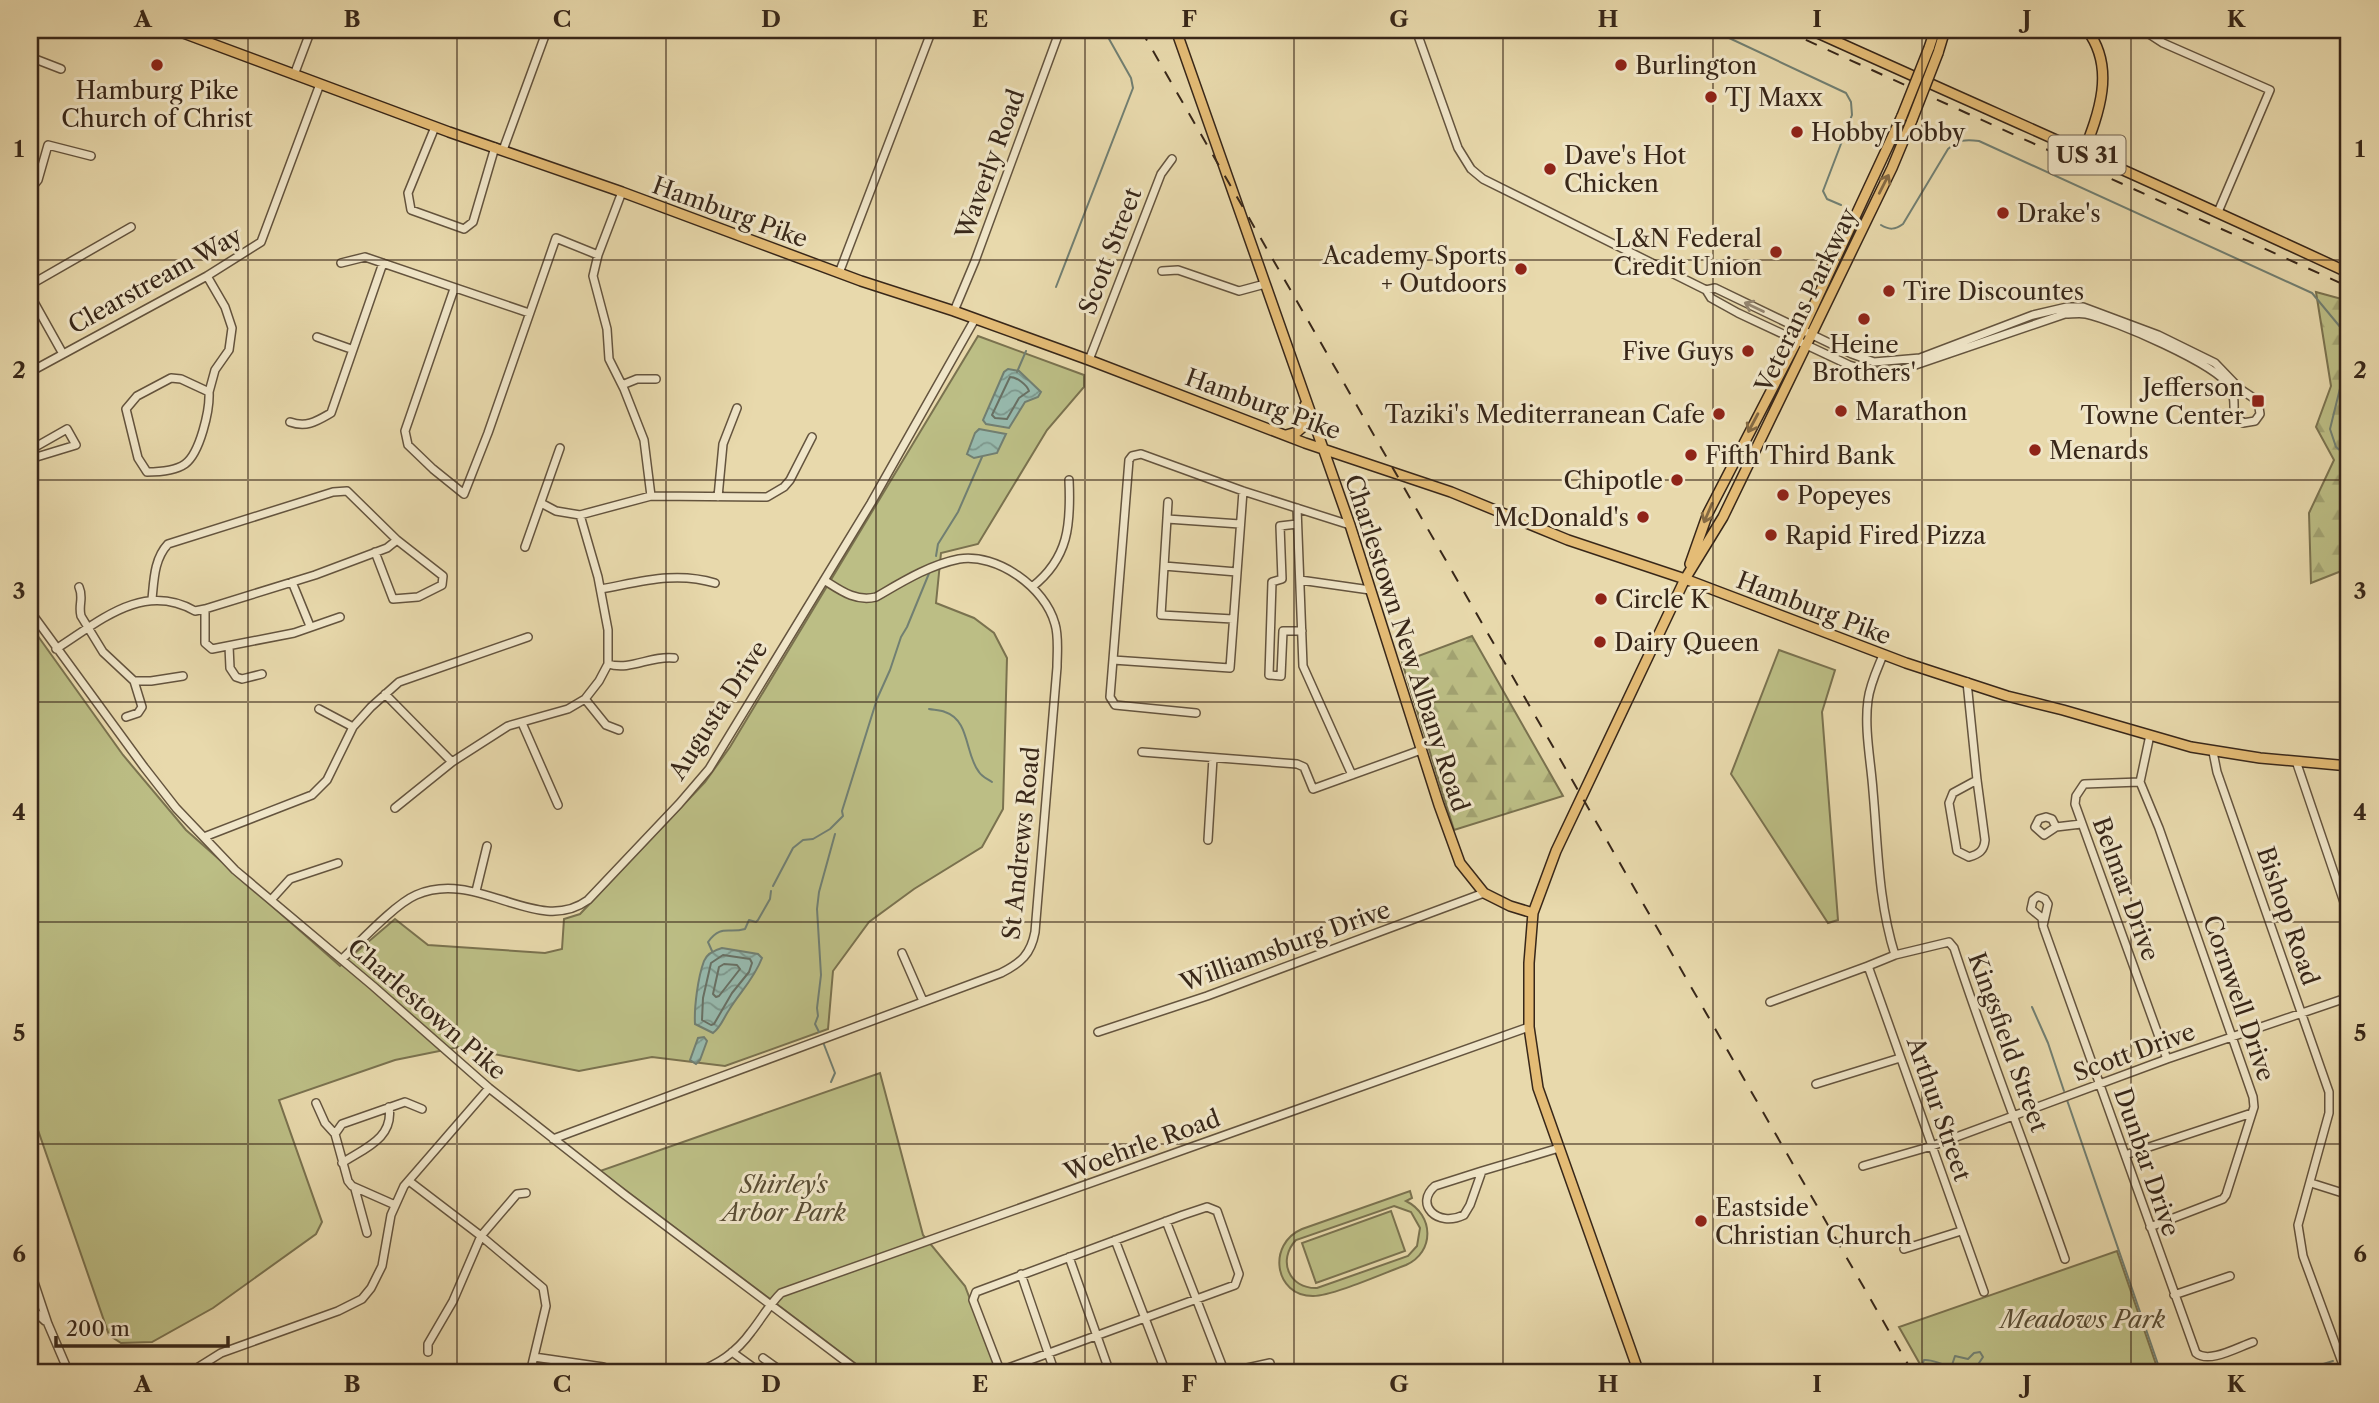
<svg xmlns="http://www.w3.org/2000/svg" width="2379" height="1403" font-family="'Libre Caslon Text',serif">
<style>
.green{fill:#bcbe85;stroke:#7a724f;stroke-width:2;fill-rule:evenodd}
.forest{fill:url(#forest-firs);stroke:#7a724f;stroke-width:2}
.water{fill:url(#water-waves);stroke:#717f72;stroke-width:2}
.lines{fill:none;stroke-linecap:round;stroke-linejoin:round}
.shore{stroke:#687064;stroke-width:2}
.stream{stroke:#717f72;stroke-width:2}
.minor-casing{stroke:#64543e;stroke-width:10}
.major-casing{stroke:#382719;stroke-width:12}
.minor{stroke:#f0e6c9;stroke-width:7}
.major{stroke:#e4bc76;stroke-width:9}
.rail{stroke:#382719;stroke-width:2;stroke-dasharray:12 12;stroke-linecap:butt}
.major-bridge-casing{stroke:#382719;stroke-width:12;stroke-linecap:butt}
.major-bridge{stroke:#e4bc76;stroke-width:9}
.oneway{stroke:#856a43}
.oneway2{stroke:#948671}
.grid{fill:none;stroke:#382719;stroke-width:2;stroke-opacity:0.55}
.poi-dot{fill:#8f2418;stroke:#f0e6c9;stroke-width:2.5}
.labels{text-anchor:middle;dominant-baseline:central;stroke-width:6;stroke-linejoin:round;paint-order:stroke}
.shield{fill:#f0e6c9;stroke:#6f604e;stroke-width:2}
.shield-label{font-size:23px;font-weight:bold;fill:#382719}
.poi-label{font-size:24px;fill:#382719;stroke:#f0e6c9;text-anchor:start}
.street-label{font-size:24px;fill:#382719;stroke:#f0e6c9}
.park-label{font-size:24px;font-style:italic;fill:#594d34;stroke:#f0e6c9}
.neatline{fill:none;stroke:#382719;stroke-width:2.5}
.grid-label{font-size:23px;text-anchor:middle;font-weight:bold;fill:#382719}
</style>
<defs>
<pattern id="forest-firs" width="22" height="20" patternUnits="userSpaceOnUse" patternTransform="scale(1.75)"><rect width="22" height="20" fill="#bcbe85"/><path d="M5 1l3.5 6h-7zM16 11l3.5 6h-7z" fill="#a2a372"/></pattern>
<pattern id="water-waves" width="16" height="10" patternUnits="userSpaceOnUse" patternTransform="scale(1.75)"><rect width="16" height="10" fill="#97baae"/><path d="M0 5q4-4 8 0t8 0" fill="none" stroke="#7c978d"/></pattern>
</defs>
<rect width="100%" height="100%" fill="#e8d9ac"/>
<filter id="stains"><feTurbulence type="fractalNoise" baseFrequency=".00286" numOctaves="4"/><feColorMatrix values="0 0 0 0 .2 0 0 0 0 .09 0 0 0 0 .02 0 0 0 .5 -.17"/></filter>
<radialGradient id="worn" r=".72"><stop offset=".6" stop-color="#630" stop-opacity="0"/><stop offset="1" stop-color="#630" stop-opacity=".3"/></radialGradient>
<path class="green" d="M978,336L1084,375V387L1047,430L978,544L941,553L936,603L974,618L994,633L1007,658L1003,809L982,847L914,889L869,922L833,971L828,1029L725,1066L652,1057L579,1071L459,1047L395,1060L279,1100L322,1222L316,1234L213,1308L152,1342L121,1343L109,1335L30,1107V625L123,755L186,830L340,966L395,919L428,945L545,953L562,949L564,919L580,914L705,782L730,747Z
M1779,650L1835,670L1822,712L1838,920L1828,923L1731,774Z
M880,1073L923,1235L965,1286L998,1373H868L600,1171Z
M1410,1191L1412,1198L1406,1201C1434,1215 1435,1252 1406,1265C1384,1273 1333,1296 1313,1296C1274,1296 1267,1244 1302,1229ZM1394,1206L1411,1212L1420,1228L1417,1246L1408,1256L1317,1288C1289,1289 1277,1260 1296,1240Z
M1391,1211L1405,1251L1316,1283L1302,1243Z
M2117,1251L2159,1373H1925L1899,1327Z"/>
<path class="forest" d="M2316,292L2349,301V568L2311,583L2309,513L2334,460L2316,427L2331,386Z
M1472,636L1563,796L1454,830L1402,662Z"/>
<path class="water" d="M1008,369L1019,371L1041,392L1038,397L1025,402L1009,428L986,424L983,420L1004,372Z
M979,429L1006,434L997,453L974,458L967,454L975,433Z
M722,948L758,954L762,958C754,979 740,992 729,1010C723,1019 721,1027 713,1033L695,1024C694,1007 698,977 704,961C707,953 715,950 722,948Z
M704,1037L707,1041L700,1060L696,1064L690,1060L698,1038Z"/>
<g class="lines">
<path class="shore" d="M1010,377C1017,377 1027,385 1029,391L1019,398L1007,419L995,418L992,415Z
M723,955L750,959L752,963L749,972L732,993L714,1024L711,1025L702,1020L703,998L711,963Z
M724,964L737,965L740,969L719,996L716,997L713,994L719,967Z"/>
<path class="stream" d="M1712,30L1846,93L1851,102L1852,115L1823,191L1827,199L1841,205
M1881,225C1889,230 1895,230 1903,224L1948,149C1958,140 1965,139 1979,141L2312,293L2341,328L2340,345L2348,356L2330,429L2336,447L2349,458
M1056,287L1133,88L1131,78L1104,30
M1017,372L1026,351
M936,556L938,544L958,512L982,457
M929,709C934,710 940,710 945,712C970,720 965,755 979,772C982,777 988,779 992,782
M773,886L793,848L803,840L813,839L830,829L843,816L842,811L877,699L890,670L901,637L907,627L930,571
M712,951L708,942C721,924 728,934 745,929L749,920L756,922L758,920L770,899L771,891
M2032,1007L2048,1043L2064,1091
M819,1032L815,1024L818,1016L817,1008L821,975L817,909L819,892L835,834
M823,1042L835,1073L831,1082
M2067,1100L2161,1373
M1919,1372L1924,1360C1934,1359 1941,1366 1952,1365L1955,1356L1968,1359L1974,1353L1980,1352L1983,1357L1979,1363L1980,1367L1988,1373
M2294,1373L2333,1361"/>
<defs>
<path id="minor" d="M1416,30L1458,148L1471,169L1483,179L1706,290L1711,298L1738,313L1849,365L1873,372L1898,371L2065,314C2072,314 2080,313 2086,314C2114,320 2217,364 2230,387C2235,395 2234,404 2234,413L2243,423L2255,421L2260,414L2258,401L2240,389L2215,363L2158,335L2083,307H2067L2033,315L1920,358L1874,362L1852,354L1715,288L1706,290
M2143,30L2163,43L2270,90L2218,212
M30,57L61,69
M294,75L311,30
M435,127L408,193L411,210L464,229L473,222L495,147
M503,150L547,30
M30,190L38,180L48,145L91,156
M622,192L598,255L593,276L607,329L609,359L624,389L644,440L651,496
M341,263L365,257L529,313
M1162,271L1178,270L1239,291L1265,284
M839,273L932,30
M207,276L225,307L232,328L229,350L215,370L209,392
M30,285L131,227
M454,289L405,431L408,445L433,469L464,494L488,433L556,238L598,255
M30,295L63,354
M954,311L975,261L1060,30
M317,337L351,349
M1089,360L1161,174L1172,159
M30,372L207,276L261,242L320,84
M171,378L181,379L209,392C210,410 200,453 185,464C175,471 158,472 147,472L138,458L126,409L137,396Z
M622,385L637,379H656
M290,422C307,428 317,421 331,413L383,263
M30,450L67,429L76,445L30,459
M718,497L723,444L737,408
M1168,502L1161,615L1233,619
M541,503L556,511L580,515L651,496L767,497L784,487L790,480L812,437
M1297,508L1303,666L1352,775
M1167,519L1240,524
M1297,524L1280,526L1282,579L1272,582L1269,675L1281,676L1283,631H1302
M525,547L560,448
M1164,566L1237,572
M1300,580L1370,590
M292,582L310,626
M79,587C84,598 78,605 81,616L103,652L134,681
M1032,587C1069,558 1071,524 1069,480
M601,589C640,582 675,571 715,583
M152,599C154,580 154,559 168,544L333,492L347,491L397,540L443,576L442,585L418,597L393,599L375,552
M205,609V643L212,649L294,633L340,617
M30,611L144,767L176,808L235,870L373,986L489,1088L625,1195L861,1373
M229,646L230,668L236,677L242,679L262,674
M56,649C99,622 142,581 195,611L205,609L315,575L387,548L397,540
M1883,655C1877,670 1870,684 1868,700C1864,729 1871,762 1873,791C1878,846 1878,901 1895,955
M1113,660L1230,668L1243,491
M608,664C631,671 651,655 674,658
M134,681H151L183,676
M1967,682L1977,780L1985,840C1984,851 1979,854 1969,857L1957,851L1949,803L1953,793L1977,780
M385,694L452,762
M585,699L606,725L619,730
M319,709L353,727
M1196,713L1115,705L1110,697L1129,460L1132,456L1141,454L1243,491L1350,525
M126,717L138,713L142,707L134,681
M522,723L558,805
M1142,752L1297,764L1304,767L1313,789L1421,750
M2213,752L2217,772L2329,1092V1113L2298,1225L2303,1256L2346,1373
M2296,761L2349,917
M2140,782L2084,784L2076,796L2075,804L2167,1059
M395,808L452,762L508,726L568,709L585,699L599,681L608,664V630L598,577L580,515
M2056,827L2052,819L2046,817L2039,819L2035,827L2044,835L2056,827L2081,824
M204,837L312,795L327,780L353,727L371,707L399,682L528,637
M1208,840L1213,758
M476,891L487,846
M271,900L290,879L338,863
M2043,926L2048,904L2045,899L2038,896L2033,900L2031,909L2042,918L2043,926L2196,1353C2209,1364 2238,1347 2253,1342
M902,953L923,1001
M342,959C360,942 395,904 416,895C478,868 537,937 588,900L679,804L709,769L871,503L975,319
M1770,1002L1868,966
M1098,1032L1207,996L1484,893
M1816,1084L1900,1058
M316,1103L325,1123L335,1134
M553,1139L1001,973C1021,963 1031,954 1035,932L1057,667C1057,653 1059,637 1055,624C1045,587 997,553 959,559C929,565 902,582 876,597C855,602 840,590 824,580
M2125,1155L2252,1113
M342,1163C365,1148 394,1138 389,1107
M1863,1166L1932,1146L2167,1059L2349,997
M1482,1171L1470,1205L1464,1215C1437,1228 1414,1204 1435,1186Z
M1482,1171L1559,1148
M409,1181L481,1236L543,1288L546,1306L530,1373
M2311,1183L2349,1195
M355,1189L367,1233
M395,1205L352,1186L348,1181L335,1134L342,1124L405,1102L422,1109
M1166,1221L1225,1373
M2150,1227L2223,1199L2226,1195L2254,1107L2253,1097L2159,828L2140,782L2150,735
M1115,1240L1166,1373
M1904,1249L1961,1231
M1069,1257L1110,1373
M30,1270L48,1324L69,1373
M1021,1274L1055,1373
M1984,1292L1868,966L1895,955L1949,942L1954,948C1988,1052 2029,1155 2065,1259
M2174,1295L2230,1276
M30,1307L45,1321
M428,1352V1344L453,1301L481,1236L517,1194L526,1193
M732,1352L761,1373
M534,1357L603,1367L620,1373
M763,1358L784,1373
M1000,1371L1235,1285L1239,1274L1217,1211L1207,1207L1183,1215L976,1292L973,1300L1001,1373
M189,1373L221,1353L338,1311L362,1299L371,1288L382,1266L391,1215L404,1186L489,1088
M695,1373C718,1364 736,1353 751,1332C762,1318 769,1305 781,1293L1529,1027
M1234,1373L1238,1370L1270,1363"/>
<path id="major" d="M175,30L449,132L622,192L861,281L954,311L1089,360L1305,443L1451,492L1568,540L1685,579L1906,663L2007,696L2063,710L2191,747L2260,758L2349,766
M1176,30L1350,525L1439,805L1460,863L1484,893L1510,906L1533,913
M1811,30C1990,111 2171,190 2349,273
M1929,48L1935,30
M1938,53L1945,30
M2083,154C2099,113 2116,68 2087,30
M1286,435L1297,432L1304,426L1305,405
M1690,564L1708,513L1800,335L1902,116
M1639,1373L1538,1088L1529,1027V963L1533,913L1556,851L1685,579L1723,517L1892,168L1912,120"/>
</defs>
<use href="#minor" class="minor-casing"/>
<use href="#major" class="major-casing"/>
<use href="#minor" class="minor"/>
<use href="#major" class="major"/>
<path class="rail" d="M1141,30L1913,1373
M1784,30L2349,287"/>
<defs>
<path id="major-bridge" d="M1902,116L1929,48
M1912,120L1938,53"/>
</defs>
<use href="#major-bridge" class="major-bridge-casing"/>
<use href="#major-bridge" class="major-bridge"/>
</g>
<defs><path id="oneway-shaft" d="M-6 0H5M1.5-3L5.5 0L1.5 3" fill="none" stroke-width="1.6" stroke-linecap="round" stroke-linejoin="round" transform="scale(1.75)"/></defs>
<g class="oneway">
<use href="#oneway-shaft" transform="translate(1884 184) rotate(-63)"/>
<use href="#oneway-shaft" transform="translate(1753 423) rotate(118)"/>
<use href="#oneway-shaft" transform="translate(1708 513) rotate(113)"/>
</g>
<use class="oneway2" href="#oneway-shaft" transform="translate(1754 307) rotate(-155)"/>
<path class="grid" d="M248,30V1373M457,30V1373M666,30V1373M876,30V1373M1085,30V1373M1294,30V1373M1503,30V1373M1713,30V1373M1922,30V1373M2131,30V1373M30,260H2349M30,480H2349M30,702H2349M30,922H2349M30,1144H2349"/>
<g class="poi-dot">
<circle cx="157" cy="65" r="7"/>
<circle cx="1621" cy="65" r="7"/>
<circle cx="1711" cy="97" r="7"/>
<circle cx="1797" cy="132" r="7"/>
<circle cx="1550" cy="169" r="7"/>
<circle cx="2003" cy="213" r="7"/>
<circle cx="1776" cy="252" r="7"/>
<circle cx="1521" cy="269" r="7"/>
<circle cx="1889" cy="291" r="7"/>
<circle cx="1864" cy="319" r="7"/>
<circle cx="1748" cy="351" r="7"/>
<rect x="2251" y="394" width="14" height="14" rx="3.5"/>
<circle cx="1841" cy="411" r="7"/>
<circle cx="1719" cy="414" r="7"/>
<circle cx="2035" cy="450" r="7"/>
<circle cx="1691" cy="455" r="7"/>
<circle cx="1677" cy="480" r="7"/>
<circle cx="1783" cy="495" r="7"/>
<circle cx="1643" cy="517" r="7"/>
<circle cx="1771" cy="535" r="7"/>
<circle cx="1601" cy="599" r="7"/>
<circle cx="1600" cy="642" r="7"/>
<circle cx="1701" cy="1221" r="7"/>
</g>
<g class="labels">
<rect class="shield" x="2048.5" y="135.5" width="77" height="39" rx="5"/>
<g class="shield-label">
<text x="2087" y="155">US 31</text>
</g>
<g class="poi-label">
<text x="1635" y="65">Burlington</text>
<text x="157" y="90" text-anchor="middle">Hamburg Pike<tspan x="157" dy="28">Church of Christ</tspan></text>
<text x="1725" y="97">TJ Maxx</text>
<text x="1811" y="132">Hobby Lobby</text>
<text x="1564" y="155">Dave's Hot<tspan x="1564" dy="28">Chicken</tspan></text>
<text x="2017" y="213">Drake's</text>
<text x="1762" y="238" text-anchor="end">L&amp;N Federal<tspan x="1762" dy="28">Credit Union</tspan></text>
<text x="1507" y="255" text-anchor="end">Academy Sports<tspan x="1507" dy="28">+ Outdoors</tspan></text>
<text x="1903" y="291">Tire Discountes</text>
<text x="1864" y="344" text-anchor="middle">Heine<tspan x="1864" dy="28">Brothers'</tspan></text>
<text x="1734" y="351" text-anchor="end">Five Guys</text>
<text x="2244" y="387" text-anchor="end">Jefferson<tspan x="2244" dy="28">Towne Center</tspan></text>
<text x="1855" y="411">Marathon</text>
<text x="1705" y="414" text-anchor="end">Taziki's Mediterranean Cafe</text>
<text x="2049" y="450">Menards</text>
<text x="1705" y="455">Fifth Third Bank</text>
<text x="1663" y="480" text-anchor="end">Chipotle</text>
<text x="1797" y="495">Popeyes</text>
<text x="1629" y="517" text-anchor="end">McDonald's</text>
<text x="1785" y="535">Rapid Fired Pizza</text>
<text x="1615" y="599">Circle K</text>
<text x="1614" y="642">Dairy Queen</text>
<text x="1715" y="1207">Eastside<tspan x="1715" dy="28">Christian Church</tspan></text>
</g>
<g class="street-label">
<text transform="translate(990 164) rotate(-70)">Waverly Road</text>
<text transform="translate(730 212) rotate(20)">Hamburg Pike</text>
<text transform="translate(1110 251) rotate(-69)">Scott Street</text>
<text transform="translate(155 280) rotate(-29)">Clearstream Way</text>
<text transform="translate(1806 300) rotate(-64)">Veterans Parkway</text>
<text transform="translate(1263 404) rotate(20)">Hamburg Pike</text>
<text transform="translate(1814 608) rotate(21)">Hamburg Pike</text>
<text transform="translate(1407 643) rotate(72)">Charlestown New Albany Road</text>
<text transform="translate(718 710) rotate(-57)">Augusta Drive</text>
<text transform="translate(1021 843) rotate(-84)">St Andrews Road</text>
<text transform="translate(2126 889) rotate(70)">Belmar Drive</text>
<text transform="translate(2288 916) rotate(71)">Bishop Road</text>
<text transform="translate(1285 946) rotate(-20)">Williamsburg Drive</text>
<text transform="translate(2239 998) rotate(71)">Cornwell Drive</text>
<text transform="translate(427 1009) rotate(41)">Charlestown Pike</text>
<text transform="translate(2008 1042) rotate(70)">Kingsfield Street</text>
<text transform="translate(2134 1052) rotate(-20)">Scott Drive</text>
<text transform="translate(1939 1109) rotate(71)">Arthur Street</text>
<text transform="translate(1142 1145) rotate(-20)">Woehrle Road</text>
<text transform="translate(2147 1162) rotate(71)">Dunbar Drive</text>
</g>
<g class="park-label">
<text x="784" y="1184">Shirley's<tspan x="784" dy="28">Arbor Park</tspan></text>
<text x="2083" y="1319">Meadows Park</text>
</g>
</g>
<rect width="2379" height="1403" fill="none" stroke="#e8d9ac" stroke-width="77"/>
<path d="M56 1336v10h172v-10" fill="none" stroke="#382719" stroke-width="3.5"/>
<text x="66" y="1336" font-size="21" fill="#382719" stroke="#f0e6c9" stroke-width="5" paint-order="stroke">200 m</text>
<rect x="38" y="38" width="2302" height="1326" class="neatline"/>
<g class="grid-label">
<text x="143" y="27">A</text>
<text x="352" y="27">B</text>
<text x="562" y="27">C</text>
<text x="771" y="27">D</text>
<text x="980" y="27">E</text>
<text x="1189" y="27">F</text>
<text x="1399" y="27">G</text>
<text x="1608" y="27">H</text>
<text x="1817" y="27">I</text>
<text x="2027" y="27">J</text>
<text x="2236" y="27">K</text>
<text x="19" y="157">1</text>
<text x="2360" y="157">1</text>
<text x="19" y="378">2</text>
<text x="2360" y="378">2</text>
<text x="19" y="599">3</text>
<text x="2360" y="599">3</text>
<text x="19" y="820">4</text>
<text x="2360" y="820">4</text>
<text x="19" y="1041">5</text>
<text x="2360" y="1041">5</text>
<text x="19" y="1262">6</text>
<text x="2360" y="1262">6</text>
<text x="143" y="1392">A</text>
<text x="352" y="1392">B</text>
<text x="562" y="1392">C</text>
<text x="771" y="1392">D</text>
<text x="980" y="1392">E</text>
<text x="1189" y="1392">F</text>
<text x="1399" y="1392">G</text>
<text x="1608" y="1392">H</text>
<text x="1817" y="1392">I</text>
<text x="2027" y="1392">J</text>
<text x="2236" y="1392">K</text>
</g>
<rect width="100%" height="100%" filter="url(#stains)"/>
<rect width="100%" height="100%" fill="url(#worn)"/>
</svg>
